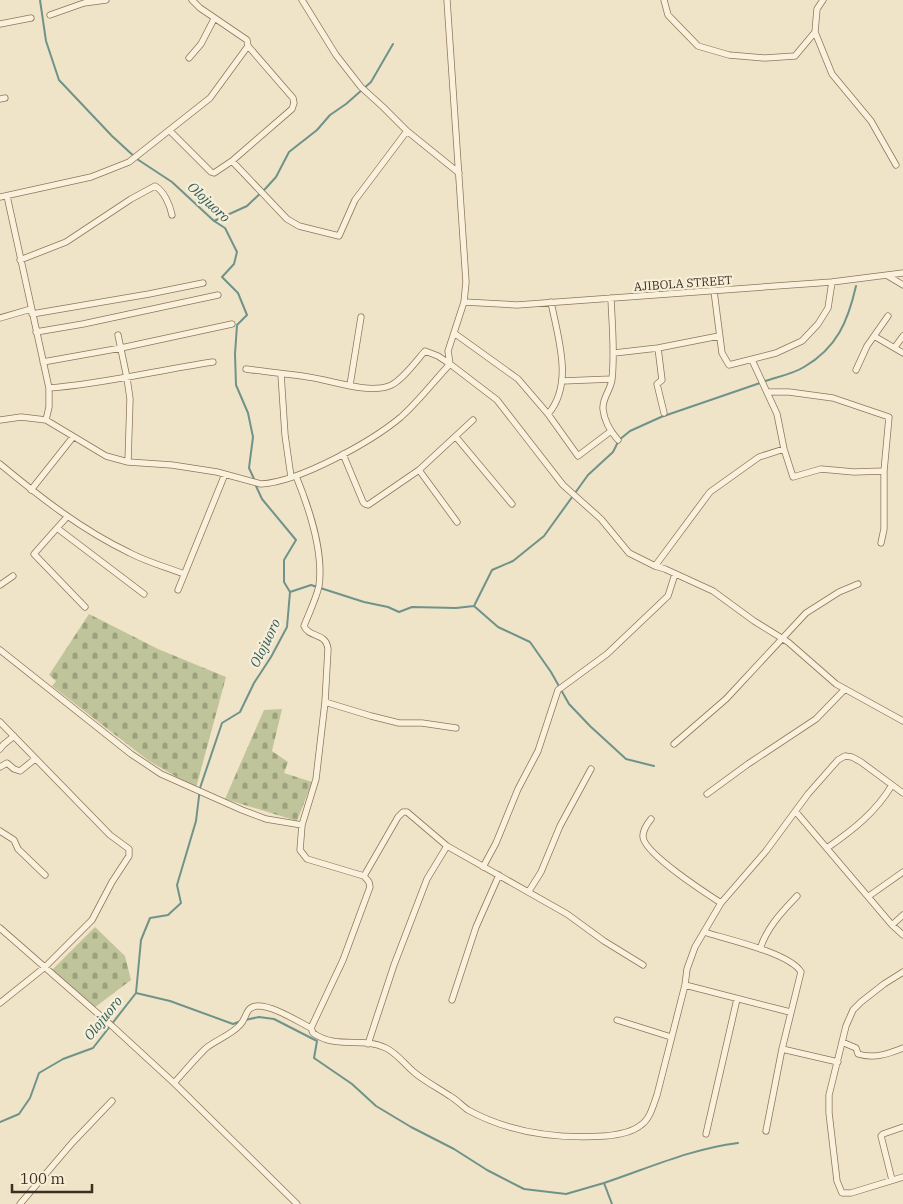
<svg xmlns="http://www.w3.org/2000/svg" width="903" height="1204" font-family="'IBM Plex Serif',serif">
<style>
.cemetery{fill:url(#cemetery-stones)}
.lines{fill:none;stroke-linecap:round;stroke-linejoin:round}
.stream{stroke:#6f938a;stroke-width:2}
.minor-casing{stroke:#8d765c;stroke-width:7}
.minor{stroke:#faf1dc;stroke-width:5.5}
.labels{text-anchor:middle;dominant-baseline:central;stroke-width:4.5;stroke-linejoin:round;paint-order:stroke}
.street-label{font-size:12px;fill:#3d2e20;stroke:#f7eed8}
.water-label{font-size:14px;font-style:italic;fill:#2f5d5a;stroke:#f7eed8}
</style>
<defs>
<pattern id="cemetery-stones" width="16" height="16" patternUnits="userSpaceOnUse" patternTransform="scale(1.25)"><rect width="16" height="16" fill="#bfc49a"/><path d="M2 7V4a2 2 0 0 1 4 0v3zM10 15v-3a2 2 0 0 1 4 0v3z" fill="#9ca07d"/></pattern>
</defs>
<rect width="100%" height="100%" fill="#f0e4c8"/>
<path class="cemetery" d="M89,614L158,649L226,677L196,788L149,761L52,686L56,681L49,675Z
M282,709L272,751L288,762L284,773L312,782L297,821L225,799L264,710Z
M95,927L125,956L131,980L94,1008L52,970Z"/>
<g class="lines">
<path class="stream" d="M40,0L46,41L59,80L112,136L137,159L172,182L214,221L225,228L237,252L234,264L222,277L238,293L247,315L237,325L235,354L236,385L248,413L253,437L249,468L255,481
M214,221L247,206L266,188L276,177L289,152L317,130L330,115L346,104L371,82L393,44
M765,381C777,377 793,374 804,367C837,348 848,321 856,286
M290,592L311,585L364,602L388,607L399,612L412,607L456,608L474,606L492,570L513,561L544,536L588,475L613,452L619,440L630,431L661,417L760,383
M474,606L498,627L530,642L551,672L569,704L590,726L626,759L654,766
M136,993L170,1001L233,1024L241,1021
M245,1020L259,1017L274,1019L317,1041L314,1058L352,1084L376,1106L411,1127L454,1149L487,1170L524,1189L566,1194L604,1183L612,1204
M0,1122L19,1114L30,1098L39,1073L63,1059L93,1048L136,993L141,940L150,918L168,915L181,903L177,885L196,821L200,788L222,723L240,712L254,683L271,657L287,627L290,592L284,582V560L296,540L262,499L256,486
M604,1183C649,1168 690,1149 738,1143"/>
<defs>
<path id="minor" d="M302,0L336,55L361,87L383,107L407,131L459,173
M447,0L466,282L464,302L448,351L450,364L497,400L563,485L601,519L629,553L655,566L665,569L713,591L754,621L788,642L836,684L903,721
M664,0L668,15L698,46L729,55L765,58L795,56L815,32
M823,0L817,9L815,32L832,74L871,121L896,165
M50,15L84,3L106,0
M0,24L31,18
M189,58L201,44L214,19
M0,99L5,98
M170,131L211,172L214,173L232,161L292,109L294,103L293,98L248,46L247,40L200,8L192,0
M232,161L287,219L299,226L339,236L355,200L407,131
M7,196L49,388V407L46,420
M0,197L91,177L129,162L210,98L248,46
M20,260L66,242L131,199L155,186C164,191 170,205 172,215
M888,276L903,285
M714,291L722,353L729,365L776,353L802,341L818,324L828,308L832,282
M611,298C612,325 615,352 612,379C611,390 602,398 603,409C604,420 611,432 618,440
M464,302L517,305L832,282L903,273
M32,314L149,294L203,283
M0,318L31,309
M36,332L83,324L218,295
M454,333L518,379L548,414L578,456L611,431
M118,335L127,378L130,399L128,462
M874,336L903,353
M895,347L903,336
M658,348L662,380L657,384L664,413
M614,353L658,348L719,336
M752,360L777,414L784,449L793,477L821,469L854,472L884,471
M43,362L121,348L232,324
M856,370L867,346L888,316
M281,374L285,435L291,477
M562,381L612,379
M350,385L361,317
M49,388C104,384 158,370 213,362
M767,392H789L833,398L889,417L884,471V529L881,543
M548,414C574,384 558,338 551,302
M0,420L21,417L46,420L106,456L128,462L172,465L217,472L261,484C299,482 371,442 401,417C419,401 434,381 450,364L438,356L425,351C416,361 401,382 389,386C367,394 331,380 308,377C288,374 267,372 246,369
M456,437L512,504
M343,454L363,502L365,504L368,505L419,470L473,420
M0,464C41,498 82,530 130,553C147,562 166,567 184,574
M419,470L457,522
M296,476C309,508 324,551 319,586C316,599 309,613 304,626C309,638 326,632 328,649L325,702L316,779L302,825L300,850L307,859L364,876L369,882L370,887L343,960L311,1028
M31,490L73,437
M67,517L57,528L144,594
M57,528L34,554L85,607
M655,566L710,492L759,457L784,449
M0,585L13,576
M178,590L225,474
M0,650L131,754L161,774L242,810L266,819L302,825
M325,702L371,716L399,723H422L456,728
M0,722L110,835L129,849V856L112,882L92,920L45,967L0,1003
M674,744L726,699L806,613L839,592L858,584
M0,749L3,745L14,736
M0,767L7,763L14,769L20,771L35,759
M707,794L748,764L816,719L845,689
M796,812L892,925L903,935
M651,819C647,824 643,830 643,836C642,852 707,894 721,903
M0,831L14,840L18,849L45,875
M827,848C853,830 876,812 892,785
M483,867L496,843L518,789L538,751L558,690L607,654L668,596L675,574
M364,876L398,817L403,812H407L447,846L567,914L604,941L643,965
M529,891L541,872L560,826L591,769
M869,896L903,872
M892,925L903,915
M0,928L112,1026L174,1083L297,1204
M704,932C726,939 790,953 801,972L782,1049L766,1131
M760,949C767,927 782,912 797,896
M903,972L884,984L861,1002L853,1010L846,1026L829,1095V1113L837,1181L842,1193H851L903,1177
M685,985L790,1012
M452,1000L476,927L499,875
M617,1020L671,1037
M842,1042L856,1048L858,1054C874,1059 888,1054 903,1048
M368,1044L394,965L427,879L447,846
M782,1049L838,1062
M174,1083C184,1072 194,1060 205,1049C215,1040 230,1036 240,1025C247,1018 245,1007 257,1006C272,1005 297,1021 311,1028L313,1033C337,1050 363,1036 386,1048C398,1054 405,1065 415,1073C426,1082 438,1088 450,1096C457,1100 462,1106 468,1110C510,1133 558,1139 605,1136C617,1135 631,1133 641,1125C650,1119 653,1106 657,1095L685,985L687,969L695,947L721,903L766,851L808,794L838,760L845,756L852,757L861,762L903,793
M706,1134L737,999
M892,1180L881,1136L883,1134L903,1127
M20,1204L72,1143L112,1101"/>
</defs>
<use href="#minor" class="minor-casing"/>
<use href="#minor" class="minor"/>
</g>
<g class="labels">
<g class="street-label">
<text transform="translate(683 283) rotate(-4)">AJIBOLA STREET</text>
</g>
<g class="water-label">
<text transform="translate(209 202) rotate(43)">Olojuoro</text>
<text transform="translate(265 643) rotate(-64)">Olojuoro</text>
<text transform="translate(103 1018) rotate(-51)">Olojuoro</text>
</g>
</g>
<path d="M12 1184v8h80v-8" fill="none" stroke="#3d2e20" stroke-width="2.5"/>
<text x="20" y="1184" font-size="15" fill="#3d2e20" stroke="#f7eed8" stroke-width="4" paint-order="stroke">100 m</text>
</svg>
